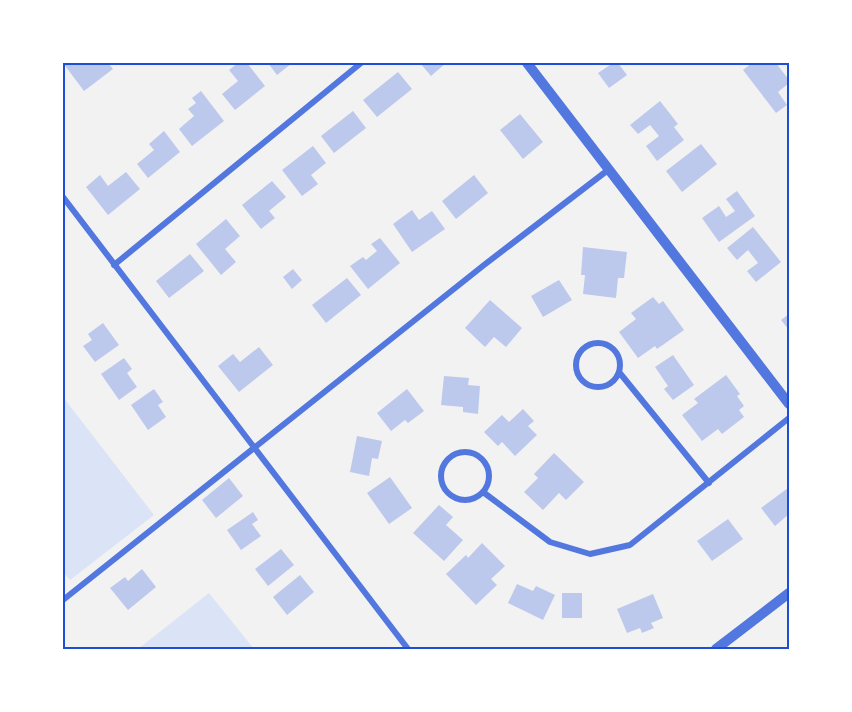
<svg xmlns="http://www.w3.org/2000/svg" width="852" height="712" font-family="Manrope,sans-serif">
<style>
.green{fill:#dbe4f7}
.building{fill:#bdc9ec}
.lines{fill:none;stroke-linecap:round;stroke-linejoin:round}
.minor{stroke:#5277de;stroke-width:6}
.tertiary{stroke:#5277de;stroke-width:10}
.neatline{fill:none;stroke:#1d4ed8;stroke-width:2}
</style>
<rect width="100%" height="100%" fill="#f2f2f2"/>
<path class="green" d="M63,397L154,515L70,580L63,572Z
M209,593L254,649H138Z"/>
<path class="building" d="M63,63H108L113,69L84,91Z
M238,63H247L265,86L235,110L222,94L238,81L229,70Z
M268,63H292L277,75Z
M420,63H446L431,76Z
M613,63H618L627,75L609,88L598,73Z
M752,63H776L789,80V83L778,92L787,105L776,113L743,70Z
M398,72L412,89L377,117L363,100Z
M201,91L224,121L192,146L179,129L194,116L188,109L196,103L192,98Z
M660,101L678,124L674,127L684,140L657,161L646,146L659,136L650,125L638,134L630,125Z
M353,111L366,128L334,153L321,136Z
M520,114L543,142L523,159L500,130Z
M164,131L180,152L148,178L137,164L154,150L149,144Z
M701,144L717,164L682,192L666,171Z
M313,146L326,163L311,175L318,184L302,196L282,170Z
M126,172L140,189L108,215L86,187L100,175L108,186Z
M474,175L488,193L456,219L442,201Z
M272,181L286,197L269,211L275,218L261,229L242,205Z
M737,191L755,216L719,242L702,218L719,206L726,217L735,211L726,199Z
M412,210L419,220L432,211L445,229L412,252L393,224Z
M226,219L240,236L225,249L236,262L221,275L196,244Z
M753,227L781,262L756,282L747,271L758,263L748,250L737,260L727,248Z
M380,238L400,263L368,289L350,266L363,257L366,260L377,251L371,244Z
M583,247L627,252L624,278H618L616,298L583,294L585,275H581Z
M190,254L204,271L169,298L156,281Z
M293,269L302,280L292,289L283,277Z
M347,278L361,295L326,323L312,305Z
M559,280L572,300L543,317L531,296Z
M653,297L659,304L663,301L684,330L657,349L655,346L638,358L619,332L636,319L631,313Z
M490,300L522,328L506,347L494,337L485,347L465,328Z
M789,314V330L781,320Z
M103,323L119,345L95,362L83,346L92,340L88,334Z
M259,347L273,365L239,392L218,366L233,354L240,362Z
M673,355L694,385L673,400L664,389L668,386L655,367Z
M124,358L132,369L127,373L137,387L119,400L101,374Z
M726,375L740,394L737,396L744,406L739,410L744,417L722,434L718,429L702,441L682,415L698,403L694,399Z
M444,376L469,378L468,385L480,386L478,414L463,412V407L441,405Z
M154,389L163,402L158,405L166,417L148,430L131,405Z
M407,389L424,411L408,423L405,420L391,431L377,413Z
M523,409L534,421L528,426L537,435L515,456L502,442L498,446L484,432L502,415L509,422Z
M357,436L382,441L378,459L372,458L369,476L350,472Z
M554,453L584,482L566,500L559,493L543,510L524,492L538,478L534,474Z
M390,477L412,508L389,524L367,493Z
M229,478L243,496L216,518L202,500Z
M788,488L789,514L775,526L761,508Z
M439,505L453,517L446,525L463,540L444,561L413,533Z
M253,512L258,520L252,524L261,536L241,550L227,530Z
M728,519L743,539L712,561L697,541Z
M482,543L505,566L491,579L497,585L476,605L446,574L466,555L468,558Z
M281,549L294,565L268,586L255,569Z
M142,569L156,587L128,610L110,588L125,577L128,581Z
M300,575L314,592L287,615L273,597Z
M517,584L533,591L536,586L555,595L543,620L508,603Z
M562,593H582V618H562Z
M653,594L663,618L651,623L654,628L642,633L640,628L627,633L617,609Z"/>
<g class="lines">
<path class="minor" d="M63,197L408,649
M114,265L361,63
M576 365a22 22 0 1 1 44 0a22 22 0 1 1-44 0Z
M619,372L709,483
M441 476a24 24 0 1 1 48 0a24 24 0 1 1-48 0Z
M483,492L550,542L590,554L630,545L789,418
M63,600L484,265L608,170"/>
<path class="tertiary" d="M527,63L789,404
M716,649L789,593"/>
</g>
<rect width="852" height="712" fill="none" stroke="#ffffff" stroke-width="129"/>
<rect x="64" y="64" width="724" height="584" class="neatline"/>
</svg>
